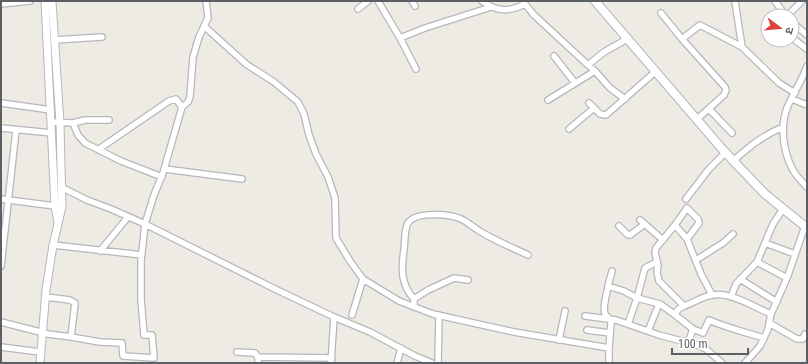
<svg xmlns="http://www.w3.org/2000/svg" width="808" height="364" font-family="'Roboto Condensed','Noto Sans Devanagari',sans-serif">
<style>
.lines{fill:none;stroke-linecap:round;stroke-linejoin:round}
.minor-casing{stroke:#b5b7bb;stroke-width:8}
.tertiary-casing{stroke:#b5b7bb;stroke-width:9}
.secondary-casing{stroke:#b3b7bb;stroke-width:10}
.minor{stroke:#fff;stroke-width:5.5}
.tertiary{stroke:#fff;stroke-width:7}
.secondary{stroke:#fff;stroke-width:8}
</style>
<rect width="100%" height="100%" fill="#eeebe4"/>
<g class="lines">
<defs>
<path id="minor" d="M378,1L400,38L416,69
M412,1L415,6
M482,1C497,12 509,12 525,4L523,1
M735,1L742,47L779,83L795,93
M775,1L786,16
M1,4L30,1
M525,4L534,15L588,65L604,52L627,39
M358,9L368,1
M661,13L682,39L725,87L726,90L724,95L696,120
M787,16L802,1
M792,22L807,35
M204,26L246,64L274,82L298,102L304,114L309,135L316,154L328,177L335,198L336,238L350,261L363,279L399,301L433,314L514,332L609,348V363
M400,38L425,28L491,7
M792,38L807,49
M682,39L700,25L742,47
M54,40L102,37
M554,56L575,83
M807,66C802,81 793,93 787,108C780,127 783,152 793,170C796,176 802,182 807,187
M595,71L610,88L625,99
M792,99L807,105
M548,100L595,71L588,65
M1,103L51,110
M589,103L600,114L606,115L655,72
M709,109L732,133
M51,122L73,123L78,135L85,143L121,161L162,177
M73,123L85,120H109
M1,128L52,133
M569,129L594,108
M99,149L169,101L176,99L182,107
M733,161C750,146 762,136 783,127
M165,169L242,179
M63,188L87,200L111,209L145,224L154,195L163,173L182,107L188,102L190,97L193,57L199,37L208,18L206,1
M1,199L55,206
M686,199L709,169L725,153
M640,220L663,240
M675,225L687,208L698,219L699,223L687,239
M619,226L628,235H630L645,224
M765,243L795,254
M53,245L142,255
M100,251L128,217
M696,260L723,243L733,234
M757,262L787,278
M1,266L16,130
M740,279L777,302
M608,286L612,271
M731,297L736,284L757,262L773,224L783,209
M414,299L428,290L454,278L468,280
M684,306L659,281L657,272L658,265L655,253L656,248L675,225L687,239L701,274L712,295
M414,307V299C401,285 401,269 404,250C405,243 404,230 408,223C416,211 449,214 461,219C468,222 474,228 481,232C496,241 513,248 528,255
M674,314L693,329L688,343
M352,315L363,279
M585,316L616,320L659,335L697,345L706,349L722,363
M1,322L48,334L71,337L75,303L70,300L46,297
M769,323L797,339H803L805,334
M628,324L637,298L645,268L657,262
M693,329L703,333L709,320C727,328 745,332 764,338
M587,330L610,333
M648,331L659,304
M71,337L100,342L122,343L123,356L154,358L152,335H144L141,299V261L145,224L275,289L334,317L370,332L415,356L432,363
M559,340L565,311
M1,347L40,352
M609,348L611,323C610,319 607,317 605,314C602,307 607,294 608,286L624,291L637,298L660,304L674,314L680,308L684,306C693,303 703,296 713,295C729,291 756,308 771,314
M237,352L255,353L258,357
M258,363V357L332,358
M331,363L334,317
M397,363L401,348
M438,363L439,315
M745,363L760,346L764,338L768,329L771,314L787,278L805,226"/>
<path id="tertiary" d="M45,1L55,206L58,222
M40,363L46,290L53,245L62,207L60,123L52,1"/>
<path id="secondary" d="M595,1L723,150L765,194L807,228"/>
</defs>
<use href="#minor" class="minor-casing"/>
<use href="#tertiary" class="tertiary-casing"/>
<use href="#secondary" class="secondary-casing"/>
<use href="#minor" class="minor"/>
<use href="#tertiary" class="tertiary"/>
<use href="#secondary" class="secondary"/>
</g>
<rect width="808" height="364" fill="none" stroke="#5c6064" stroke-width="4"/>
<g transform="translate(780 28) rotate(106)"><circle r="19" fill="#ffffff" stroke="#bebfc1"/>
<path d="M0-3L7 15L0 10L-7 15Z" fill="#de413a"/>
<text y="-6" font-size="11" font-weight="bold" text-anchor="middle" fill="#5c6064">उ</text>
</g>
<path d="M672 348v6h76v-6" fill="none" stroke="#5c6064" stroke-width="2"/>
<text x="678" y="348" font-size="12" fill="#5c6064" stroke="#ffffff" stroke-width="3" paint-order="stroke">100 m</text>
</svg>
